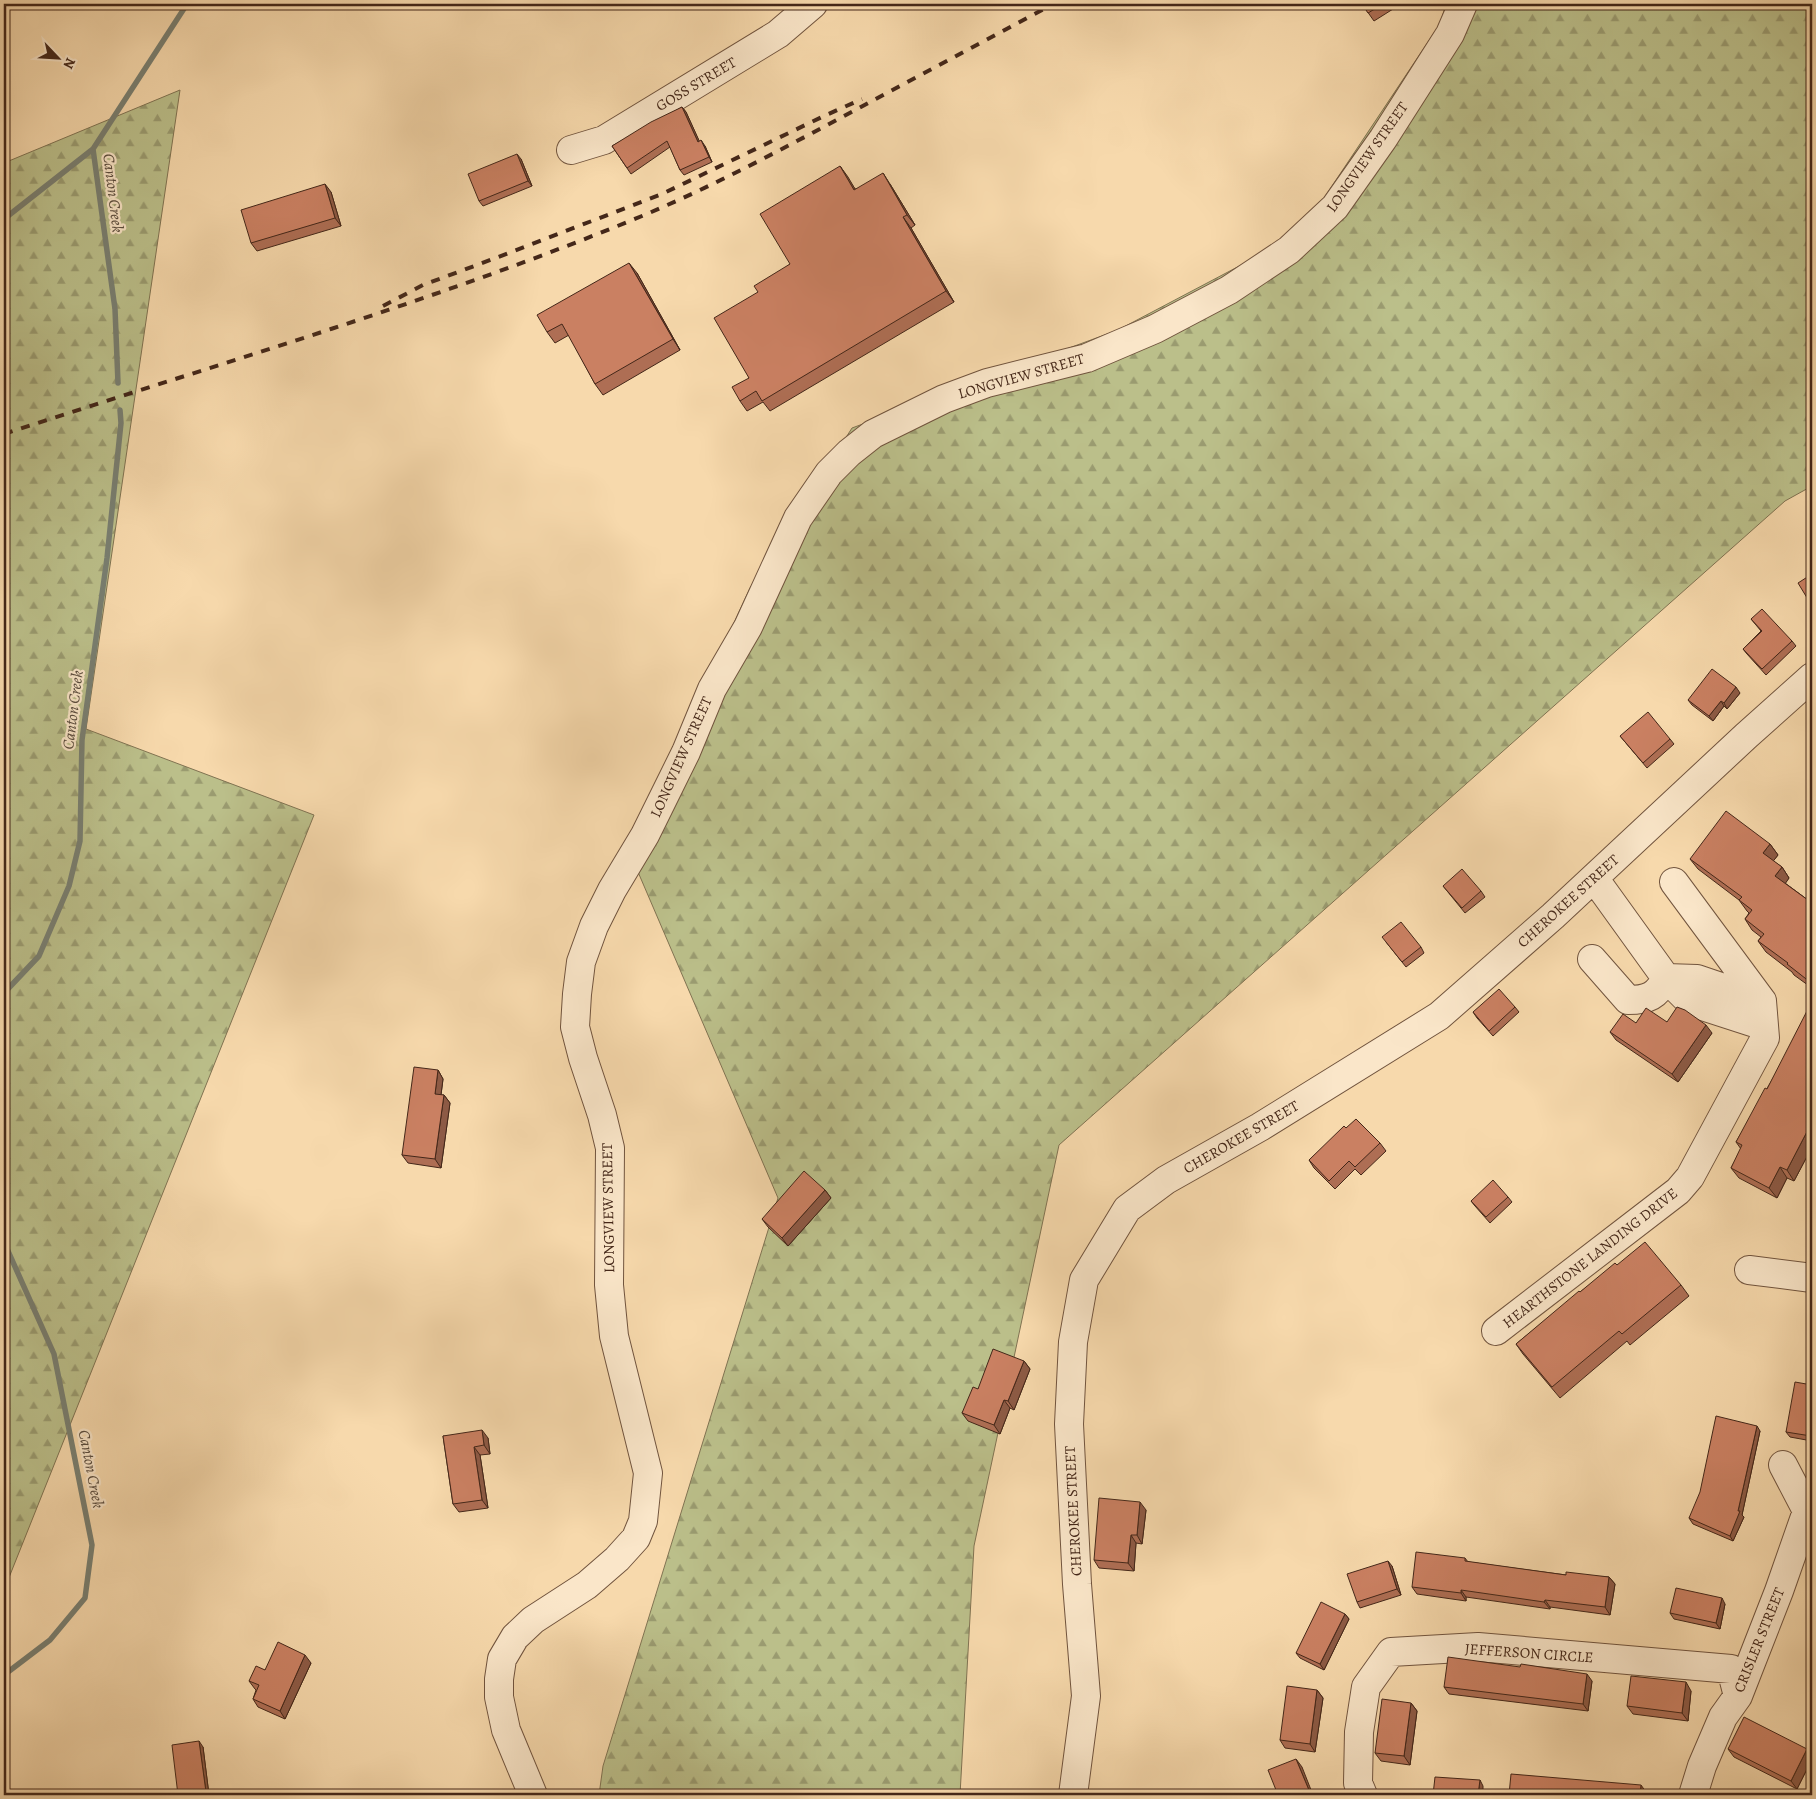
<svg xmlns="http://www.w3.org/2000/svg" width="1816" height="1799" font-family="Alegreya,serif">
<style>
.forest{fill:url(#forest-firs);stroke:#807352}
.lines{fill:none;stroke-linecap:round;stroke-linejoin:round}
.stream{stroke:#797f71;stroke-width:5.5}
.minor-casing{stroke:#71543e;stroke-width:30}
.minor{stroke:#fae6c9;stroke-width:28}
.rail{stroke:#442719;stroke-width:4;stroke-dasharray:9 9;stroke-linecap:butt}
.wall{fill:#ae6e54;stroke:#442719}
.shaded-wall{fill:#8d5a45;stroke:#442719}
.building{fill:#ca8062;stroke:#442719}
.labels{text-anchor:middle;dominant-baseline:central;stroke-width:4.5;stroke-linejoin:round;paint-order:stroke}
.street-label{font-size:15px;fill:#442719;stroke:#fae6c9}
.water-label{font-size:16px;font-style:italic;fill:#5a4c3e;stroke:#fae6c9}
</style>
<defs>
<pattern id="forest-firs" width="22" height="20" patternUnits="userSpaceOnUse" patternTransform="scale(1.25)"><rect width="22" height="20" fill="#bbbf8a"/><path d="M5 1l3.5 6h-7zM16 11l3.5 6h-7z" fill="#9a9b70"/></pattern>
</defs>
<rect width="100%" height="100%" fill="#f7d9ac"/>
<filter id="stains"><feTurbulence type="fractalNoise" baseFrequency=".004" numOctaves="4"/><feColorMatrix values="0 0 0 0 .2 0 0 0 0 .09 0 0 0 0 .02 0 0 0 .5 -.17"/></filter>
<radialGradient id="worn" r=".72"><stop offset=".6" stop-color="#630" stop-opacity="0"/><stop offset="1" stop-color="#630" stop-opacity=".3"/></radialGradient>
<path class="forest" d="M1446,4H1812V486L1785,501L1059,1145L974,1546L960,1795H599L603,1766L778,1198L629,851L750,588L852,428L1118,330L1300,234L1440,24Z
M180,90L86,729L314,815L4,1590V163Z"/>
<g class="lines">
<path class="stream" d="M93,149L115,309L118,383
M4,219L93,149L187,4
M4,993L39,956L69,886L80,841L82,740L107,558L121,423L120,410
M4,1242L54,1354L92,1545L85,1598L50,1640L4,1675"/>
<defs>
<path id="minor" d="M571,150L604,140L778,34L813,4
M1594,878L1666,978L1690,1002L1764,1026
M1674,882L1762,1001
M1592,959L1628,1000C1648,1000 1657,996 1666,978
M1666,978L1697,979L1762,1001
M1749,1270L1812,1278
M1496,1331L1678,1191L1690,1177L1765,1038L1762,1001
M533,1795L506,1730L499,1697V1679L502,1659L515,1637L533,1620L587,1585L617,1559L636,1538L643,1521L648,1473L614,1336L609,1285L610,1148L602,1115L583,1058L575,1027L577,994L581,962L594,926L612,890L645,835L686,752L712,689L748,627L798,518L829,473L849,453L873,434L944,399L987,383L1087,358L1155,329L1229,290L1289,250L1335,207L1383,139L1450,34L1463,4
M1073,1795L1086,1696L1077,1584L1069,1424L1073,1342L1084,1280L1127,1209L1166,1180L1260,1127L1439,1016L1553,916L1746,736L1812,677
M1363,1795L1358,1783L1359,1732L1366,1687L1391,1652L1478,1647L1731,1669L1738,1696
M1693,1795L1702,1766L1723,1717L1738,1696L1779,1591L1807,1511L1783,1465"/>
</defs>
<use href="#minor" class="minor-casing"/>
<use href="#minor" class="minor"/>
<path class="rail" d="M383,306L423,285L493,259L662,194L824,116L862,99
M4,434C217,364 434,302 642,216C716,185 786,147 857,109C922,74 988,39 1053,4"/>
</g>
<path class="wall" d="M1362,4H1401L1374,21Z
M682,107L686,112L699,141L705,146L712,162L684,175L680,170L670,147L631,174L612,146Z
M521,159L532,186L483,206L479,201Z
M840,166L855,189L890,184L915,225L911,228L954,302L770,411L763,402L747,411L740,401L749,378L758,292L790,264Z
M331,192L341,226L257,251L251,243Z
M637,273L680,350L603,395L595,384L569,335L555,343L547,332Z
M1751,619L1792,641L1796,646L1766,675L1747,654L1743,649L1761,631Z
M1740,693L1727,709L1724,706L1713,721L1692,705L1688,700Z
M1620,736L1670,739L1674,744L1647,768Z
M1770,844L1778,855L1773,861L1782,867L1789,878L1785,883L1812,903V988L1794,975L1792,972L1766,952L1758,941L1761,937L1752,930L1745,919L1749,913L1747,911L1739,900L1698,869L1690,859Z
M1443,886L1481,891L1485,897L1465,913Z
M1386,942L1421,947L1424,953L1406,967Z
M1515,1007L1519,1012L1493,1036L1477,1018L1473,1012Z
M1812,1011V1147L1794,1181L1787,1178L1777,1198L1739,1178L1731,1168L1741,1149L1736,1142Z
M1667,1022L1712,1033L1678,1082L1616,1040L1610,1032L1636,1023Z
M438,1070L443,1079L441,1095H444L450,1103L441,1168L408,1163L402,1155Z
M1346,1128L1380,1143L1386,1151L1361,1175L1355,1169L1335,1189L1314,1168L1309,1160Z
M825,1190L831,1198L788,1246L768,1227L762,1219Z
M1508,1197L1512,1202L1490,1223L1475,1206L1471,1201Z
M1617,1265L1681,1285L1689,1296L1630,1345L1627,1341L1560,1398L1523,1354L1516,1344L1580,1292Z
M1024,1361L1030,1369L1014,1410L1010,1408L1000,1434L968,1421L962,1413L978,1389Z
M1812,1385V1441L1790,1437L1786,1432Z
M1760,1431L1742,1515L1744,1517L1733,1541L1693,1524L1689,1518Z
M443,1436L488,1438L490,1454L480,1455L488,1508L459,1512L453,1504Z
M1146,1510L1142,1544L1136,1543L1134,1571L1099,1568L1094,1560Z
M1465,1558L1468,1562L1566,1575L1609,1577L1615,1584L1610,1615L1550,1607V1609L1466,1597V1601L1417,1594L1412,1587Z
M1392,1566L1401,1595L1360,1608L1357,1602Z
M1725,1604L1720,1629L1674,1619L1670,1613Z
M1345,1614L1349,1619L1324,1670L1300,1658L1296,1653Z
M311,1663L285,1719L258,1707L253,1699L256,1690L255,1689L249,1681L265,1670Z
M1592,1681L1588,1711L1449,1694L1444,1687Z
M1317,1690L1323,1698L1315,1752L1285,1748L1280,1740Z
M1691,1691L1688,1721L1633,1714L1627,1706Z
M1411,1703L1417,1711L1410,1765L1381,1761L1375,1753Z
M203,1747L209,1795H178Z
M1728,1749L1812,1756V1759L1797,1789L1734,1757Z"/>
<path class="shaded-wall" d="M682,107L686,112L702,147L698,142Z
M701,140L705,146L712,162L709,157Z
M517,154L521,159L532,186L528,181Z
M840,166L848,177L862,201L854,190Z
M883,173L890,184L915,225L907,215Z
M325,184L331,192L341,226L335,218Z
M903,217L911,228L954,302L946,291Z
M629,263L637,273L680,350L673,339Z
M1736,687L1740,693L1727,709L1724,703Z
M1721,701L1724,706L1713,721L1709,716Z
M1770,844L1778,855L1771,864L1763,853Z
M1782,867L1789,878L1783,887L1775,876Z
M1706,1025L1712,1033L1678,1082L1672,1074Z
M438,1070L443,1079L440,1102L435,1094Z
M444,1095L450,1103L441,1168L435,1159Z
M1812,1122V1147L1794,1181L1787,1170Z
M1780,1167L1787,1178L1777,1198L1769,1188Z
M825,1190L831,1198L788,1246L782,1238Z
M1024,1361L1030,1369L1014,1410L1008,1401Z
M1004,1400L1010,1408L1000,1434L994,1425Z
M1757,1426L1760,1431L1742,1515L1744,1517L1733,1541L1730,1536L1738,1511Z
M482,1430L488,1438L490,1454L484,1445Z
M474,1447L480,1455L488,1508L482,1500Z
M1140,1502L1146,1510L1142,1544L1137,1535Z
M1131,1535L1136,1543L1134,1571L1128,1563Z
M1388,1561L1392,1566L1401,1595L1397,1589Z
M1609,1577L1615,1584L1610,1615L1605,1607Z
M1461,1590L1466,1597V1601L1461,1593Z
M1722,1598L1725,1604L1720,1629L1716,1623Z
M1545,1600L1550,1607V1609L1544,1602Z
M1345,1614L1349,1619L1324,1670L1320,1664Z
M305,1655L311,1663L285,1719L280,1711Z
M1587,1674L1592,1681L1588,1711L1583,1704Z
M1686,1682L1691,1691L1688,1721L1682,1713Z
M1317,1690L1323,1698L1315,1752L1310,1744Z
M1411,1703L1417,1711L1410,1765L1404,1756Z
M199,1741L203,1747L209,1795H208L206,1792Z
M1807,1749L1812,1756V1759L1797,1789L1791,1781Z
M1296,1759L1302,1767L1313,1795H1311Z
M1480,1780L1483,1786V1795H1478Z
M1641,1785L1646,1792V1795H1640Z"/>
<path class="building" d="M1362,4H1383L1368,13Z
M682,107L698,142L701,140L709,157L680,170L667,141L627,168L612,146L651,122Z
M517,154L528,181L479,201L468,174Z
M840,166L854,190L883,173L907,215L903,217L946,291L762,401L756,391L740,401L732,387L749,378L714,318L758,292L754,286L790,264L760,214Z
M325,184L335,218L251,243L241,210Z
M629,263L673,339L595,384L562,324L547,332L537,315Z
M1812,574V606L1798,583Z
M1762,609L1792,641L1762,669L1743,649L1762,631L1751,619Z
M1712,669L1736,687L1724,703L1721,701L1709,716L1688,700Z
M1648,712L1670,739L1643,763L1620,736Z
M1726,811L1770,844L1763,853L1782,867L1775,876L1812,903V913L1811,915L1812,916V979L1810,982L1787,964L1788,963L1758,941L1764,934L1745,919L1752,910L1739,900L1742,897L1690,859Z
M1462,869L1481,891L1462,908L1443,886Z
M1401,922L1421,947L1402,962L1382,937Z
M1499,989L1515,1007L1489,1031L1473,1012Z
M1677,1007L1685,1010L1706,1025L1672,1074L1610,1032L1623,1014L1636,1023L1646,1008L1667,1022Z
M1808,1009L1812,1011V1122L1787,1170L1780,1167L1769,1188L1731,1168L1742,1145L1736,1142L1765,1088L1767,1089Z
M414,1067L438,1070L435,1094L444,1095L435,1159L402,1155Z
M1356,1119L1380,1143L1355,1167L1349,1161L1329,1181L1309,1160L1344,1126L1346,1128Z
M804,1171L825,1190L782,1238L762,1219Z
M1493,1180L1508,1197L1486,1217L1471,1201Z
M1645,1242L1681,1285L1622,1334L1619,1331L1552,1387L1516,1344L1579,1291L1580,1292L1615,1263L1617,1265Z
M993,1349L1024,1361L1008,1401L1004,1400L994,1425L962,1413L973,1387L978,1389Z
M1795,1382L1812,1385V1427L1811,1436L1786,1432Z
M1716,1416L1757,1426L1738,1511H1740L1730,1536L1689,1518L1700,1492Z
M482,1430L484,1445L474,1447L482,1500L453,1504L443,1436Z
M1099,1498L1140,1502L1137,1535H1131L1128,1563L1094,1560Z
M1416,1552L1465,1558V1561L1566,1575V1572L1609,1577L1605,1607L1545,1600L1544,1602L1461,1590V1593L1412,1587Z
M1388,1561L1397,1589L1357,1602L1347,1574Z
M1676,1588L1722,1598L1716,1623L1670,1613Z
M1321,1602L1345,1614L1320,1664L1296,1653Z
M278,1642L305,1655L280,1711L253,1699L259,1685L249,1681L256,1666L265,1670Z
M1448,1657L1520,1667L1521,1664L1587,1674L1583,1704L1444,1687Z
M1631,1676L1686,1682L1682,1713L1627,1706Z
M1287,1686L1317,1690L1310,1744L1280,1740Z
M1382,1699L1411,1703L1404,1756L1375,1753Z
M1744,1717L1807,1749L1791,1781L1728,1749Z
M199,1741L206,1792L178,1795L172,1745Z
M1296,1759L1311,1795H1278L1268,1770Z
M1511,1774L1641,1785L1640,1795H1509Z
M1435,1777L1480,1780L1478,1795H1433Z"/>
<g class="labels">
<g class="street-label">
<text transform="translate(696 84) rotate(-31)">GOSS STREET</text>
<text transform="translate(1367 157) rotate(-55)">LONGVIEW STREET</text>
<text transform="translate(1021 376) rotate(-16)">LONGVIEW STREET</text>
<text transform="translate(681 757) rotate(-66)">LONGVIEW STREET</text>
<text transform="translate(1568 901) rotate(-42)">CHEROKEE STREET</text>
<text transform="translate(1241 1137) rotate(-30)">CHEROKEE STREET</text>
<text transform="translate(608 1208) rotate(-91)">LONGVIEW STREET</text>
<text transform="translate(1590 1258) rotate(-38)">HEARTHSTONE LANDING DRIVE</text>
<text transform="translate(1073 1511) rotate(-93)">CHEROKEE STREET</text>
<text transform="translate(1759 1640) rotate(-68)">CRISLER STREET</text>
<text transform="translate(1529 1653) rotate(4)">JEFFERSON CIRCLE</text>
</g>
<g class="water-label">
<text transform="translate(113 193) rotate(83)">Canton Creek</text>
<text transform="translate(73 710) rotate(-83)">Canton Creek</text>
<text transform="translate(91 1469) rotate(79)">Canton Creek</text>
</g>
</g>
<rect width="1816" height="1799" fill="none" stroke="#f7d9ac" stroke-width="20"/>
<rect x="5" y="5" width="1806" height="1789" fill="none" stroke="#442719" stroke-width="2.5"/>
<rect x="10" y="10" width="1796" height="1779" fill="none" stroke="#442719"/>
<g transform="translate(58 58) rotate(115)" stroke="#fae6c9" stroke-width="4" paint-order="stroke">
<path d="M0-4L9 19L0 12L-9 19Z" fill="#442719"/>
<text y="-8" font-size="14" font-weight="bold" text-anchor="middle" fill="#442719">N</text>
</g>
<rect width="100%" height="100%" filter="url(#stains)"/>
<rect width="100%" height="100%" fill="url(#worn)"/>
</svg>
